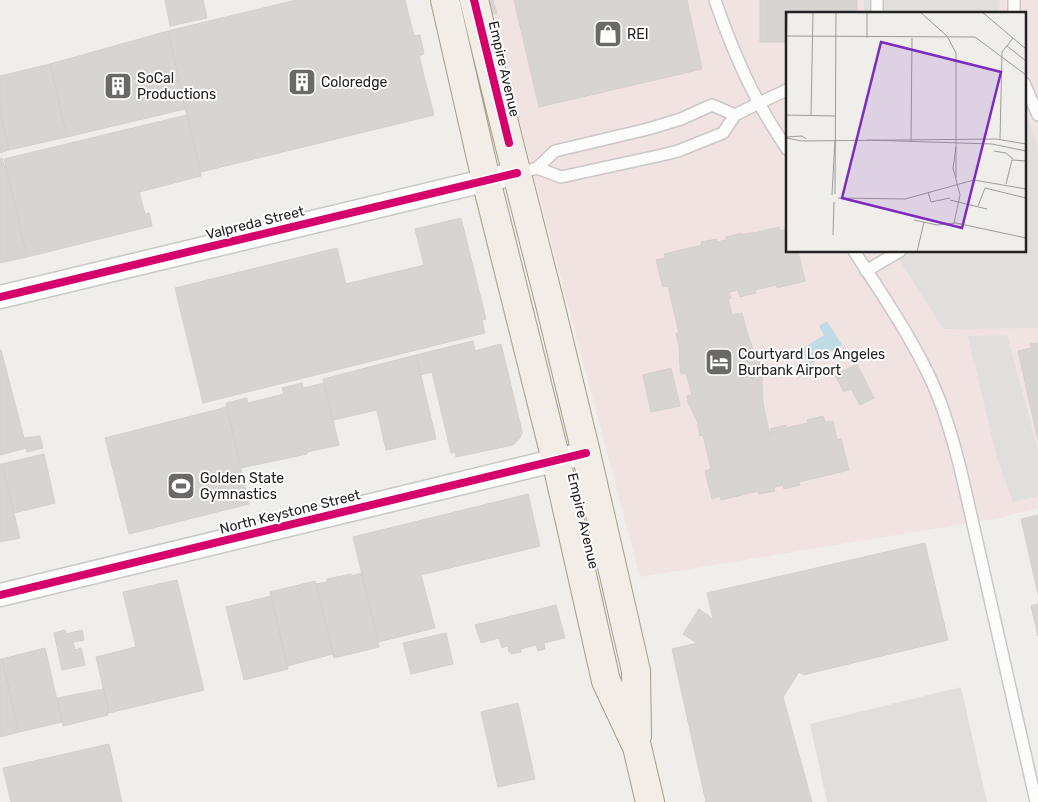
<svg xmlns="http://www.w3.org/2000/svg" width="1038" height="802" font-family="Rubik,sans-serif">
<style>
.commercial{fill:#f1e3e1;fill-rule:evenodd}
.parking{fill:#e0dfde}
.water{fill:#bfdbe3}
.building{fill:#d7d4d2;stroke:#d3d0cc}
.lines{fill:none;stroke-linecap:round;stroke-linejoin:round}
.service-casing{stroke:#c9c8c7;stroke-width:14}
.minor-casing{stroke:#c9c8c7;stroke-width:25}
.primary-casing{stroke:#a79c86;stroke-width:30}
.service{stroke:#fdfcfc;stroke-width:11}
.minor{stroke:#fdfcfc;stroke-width:22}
.primary{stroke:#f3ede7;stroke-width:28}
.cycleway-casing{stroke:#fff;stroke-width:11}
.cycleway{stroke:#d6006c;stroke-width:8}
.labels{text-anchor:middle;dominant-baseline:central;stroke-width:4;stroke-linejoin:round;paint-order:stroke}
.poi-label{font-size:14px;fill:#222;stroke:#fff;text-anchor:start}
.street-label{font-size:14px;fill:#222;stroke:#fff}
.inset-road{fill:none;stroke:#9e9c9b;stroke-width:1}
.view{fill:#7b2cbf;fill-opacity:0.15;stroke:#7b2cbf;stroke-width:2.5}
.inset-edge{fill:none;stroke:#222;stroke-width:2.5}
</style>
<rect width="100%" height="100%" fill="#f0eeeb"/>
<path class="commercial" d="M491,0H1038V508L1000,518L640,577L513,97ZM787,14H1024V251H787Z"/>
<path class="parking" d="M864,0H999V14H864Z
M1024,107L1038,147V328L943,329L894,251H1024Z
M1007,335L1038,450V496L1013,502L997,459L968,336Z
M961,687L987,802H827L810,724Z"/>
<path class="water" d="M827,321L842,345L809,365L800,350L824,335L819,326Z"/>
<path class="building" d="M165,0H203L207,18L170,26Z
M296,0H405L414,36L420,35L424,54L419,56L434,115L201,172L187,115L185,109L168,31Z
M493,0L497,13L492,14L488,2Z
M514,0H687L702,69L539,107Z
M760,0H857V14H787V42H760Z
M168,31L185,109L67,137L50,64Z
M50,64L67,137L9,150L0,111V76Z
M0,111L9,150L0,153Z
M187,115L201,176L139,192L145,214L149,213L152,226L27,257L4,159Z
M2,158L4,166H6L27,257L0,263V159Z
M461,218L486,319L482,320L485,333L203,403L175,288L337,248L346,284L424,265L415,229Z
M779,227L780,231L787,229V251H798L805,281L777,288L776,285L755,290L756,293L740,297L738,290L729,292L731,298L728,299L732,315L742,313L747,332L755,355L758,354L763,381L762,382L763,404L770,436L771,435L770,429L786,425V428L808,423L807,420L823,416L825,422L833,421L837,440L841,439L849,470L799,482L800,485L784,489L783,485L774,487L775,491L759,494L758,491L721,500L720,496L712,499L705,471L711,469L703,435L700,436L697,421L688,402L687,396L692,395L686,373L681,374L680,367L679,346L676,333H679L668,286L663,287L656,260L665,258L664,254L702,245L701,242L717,239V242L726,240V237L742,233V235L754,232V233Z
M473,341L475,351L501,344L521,427L522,433L520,438L513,445L456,457L455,452L451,453L432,372L421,375L416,355Z
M1038,343V440L1018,351L1031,348L1030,344Z
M0,350H1L24,438L40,436L43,448L27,452L26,448L0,455Z
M416,355L436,439L386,450L377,410L333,420L323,379Z
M857,364L874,398L860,405L851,389L844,392L835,375Z
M671,368L680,406L651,412L643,375Z
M302,383L303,388L324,383L339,445L307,452V454L241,468L226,403L247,398L248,403L284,394L282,388Z
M227,407L249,504L129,534L105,438Z
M44,454L55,503L14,513L2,464Z
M0,464H2L20,538L0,542Z
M528,494L540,546L421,575L435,628L378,642L353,537Z
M1038,515V594L1021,519Z
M925,543L948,640L803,675L799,672L783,697L812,802H706L672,649L697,643L683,634L699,609L713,619L707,593Z
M362,573L379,647L334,658L316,584L327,582V579L351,574V576Z
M177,580L204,690L109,713L96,657L136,647L123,592Z
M315,581L333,654L287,666L270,592Z
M271,596L288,669L244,680L226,607Z
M1038,604V636L1031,606Z
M556,605L565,638L544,643L545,649L538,651L536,645L521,649V652L511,654V651L509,652L508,646L502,648L499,638L481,643L475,625Z
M65,630L66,634L82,630L84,640L73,642L75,650L81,648L85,665L62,670L54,633Z
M446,633L453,664L411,674L403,643Z
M45,648L62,722L19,732L2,659Z
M0,659H2L19,732L0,737Z
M104,689L109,713L107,710L108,715L63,726L57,698Z
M518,703L535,779L498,787L481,712Z
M109,744L122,802H11L3,768Z"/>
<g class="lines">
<defs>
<path id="service" d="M715,0C727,35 741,70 759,103C767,118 777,134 787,149
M877,0V14
M1014,0V14
M1024,83L1038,115
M537,168L561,177L662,155L678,151L723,133L735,115L759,103L787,90
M530,170L537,168L555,151L648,129L681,119L712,105L735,115
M854,251C881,293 911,336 932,382C946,413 955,446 963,480L1036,802
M866,271L900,251"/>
<path id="minor" d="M0,297L517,173
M0,595L586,453"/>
<path id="primary" d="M445,0L486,180L556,460L606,681L637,747L650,802
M474,0L509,143L550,304L586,453L636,671L637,736"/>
</defs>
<use href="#service" class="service-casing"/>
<use href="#minor" class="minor-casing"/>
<use href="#primary" class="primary-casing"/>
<use href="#service" class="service"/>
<use href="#minor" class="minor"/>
<use href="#primary" class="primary"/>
<defs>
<path id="cycleway" d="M474,0L509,143
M0,297L517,173
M0,595L586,453"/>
</defs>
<use href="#cycleway" class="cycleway-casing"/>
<use href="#cycleway" class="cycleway"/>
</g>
<defs>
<symbol id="shop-square" viewBox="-11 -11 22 22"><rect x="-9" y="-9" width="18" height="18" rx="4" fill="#6a6968" stroke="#fff"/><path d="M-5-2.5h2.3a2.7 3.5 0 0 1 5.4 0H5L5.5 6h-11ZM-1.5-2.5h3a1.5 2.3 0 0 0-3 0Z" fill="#fff"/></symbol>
<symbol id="building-square" viewBox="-11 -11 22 22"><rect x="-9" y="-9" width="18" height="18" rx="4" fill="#6a6968" stroke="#fff"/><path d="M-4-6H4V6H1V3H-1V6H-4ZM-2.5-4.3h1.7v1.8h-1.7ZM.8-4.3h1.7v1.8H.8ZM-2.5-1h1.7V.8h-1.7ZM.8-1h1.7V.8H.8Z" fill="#fff"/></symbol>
<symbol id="hotel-square" viewBox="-11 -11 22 22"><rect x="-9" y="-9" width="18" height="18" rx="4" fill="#6a6968" stroke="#fff"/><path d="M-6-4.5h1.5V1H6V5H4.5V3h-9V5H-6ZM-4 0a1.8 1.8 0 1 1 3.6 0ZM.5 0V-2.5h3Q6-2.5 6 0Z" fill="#fff"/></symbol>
<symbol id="stadium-square" viewBox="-11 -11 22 22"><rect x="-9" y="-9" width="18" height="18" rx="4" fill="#6a6968" stroke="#fff"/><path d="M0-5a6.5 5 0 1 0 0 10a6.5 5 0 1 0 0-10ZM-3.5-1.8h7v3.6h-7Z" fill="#fff"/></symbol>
</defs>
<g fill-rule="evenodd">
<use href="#shop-square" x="592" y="18" width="32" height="32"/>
<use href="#building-square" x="286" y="66" width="32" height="32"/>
<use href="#building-square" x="102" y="70" width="32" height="32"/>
<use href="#hotel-square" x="703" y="346" width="32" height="32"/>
<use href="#stadium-square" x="165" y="470" width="32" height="32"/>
</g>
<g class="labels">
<g class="poi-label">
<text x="627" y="34">REI</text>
<text x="137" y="78">SoCal<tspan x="137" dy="16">Productions</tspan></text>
<text x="321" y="82">Coloredge</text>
<text x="738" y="354">Courtyard Los Angeles<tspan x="738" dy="16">Burbank Airport</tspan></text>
<text x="200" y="478">Golden State<tspan x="200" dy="16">Gymnastics</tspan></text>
</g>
<g class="street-label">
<text transform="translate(504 69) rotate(77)">Empire Avenue</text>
<text transform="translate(255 223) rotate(-14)">Valpreda Street</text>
<text transform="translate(290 512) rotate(-14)">North Keystone Street</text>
<text transform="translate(583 521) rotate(77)">Empire Avenue</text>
</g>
</g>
<g transform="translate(786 12)">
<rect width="240" height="240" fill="#f0eeeb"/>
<path class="inset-road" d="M134,0L161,24L170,41V166M196,0L240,37M0,24L189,25L240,63M81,26V0M221,34L240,49M0,51L1,0M0,103L49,104M25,103L27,0M0,125L16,124L20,127M0,126L16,129L210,127L240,132M214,127L216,40L227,26M81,128L206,132L240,139M125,130L126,26M208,139L220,141L227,147M220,172L226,148L240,149M142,180L145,190L164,186M49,182L50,0M46,183L49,128M52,186L119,187L188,168L240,177M164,188L201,197M192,194L199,176L240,186M128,208L151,213L170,211L240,226M168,211L174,183L167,156L170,135M47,223L48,190M131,240L138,210"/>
<path class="view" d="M95,30L215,60L176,216L56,186Z"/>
<rect width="240" height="240" class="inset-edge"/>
</g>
</svg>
